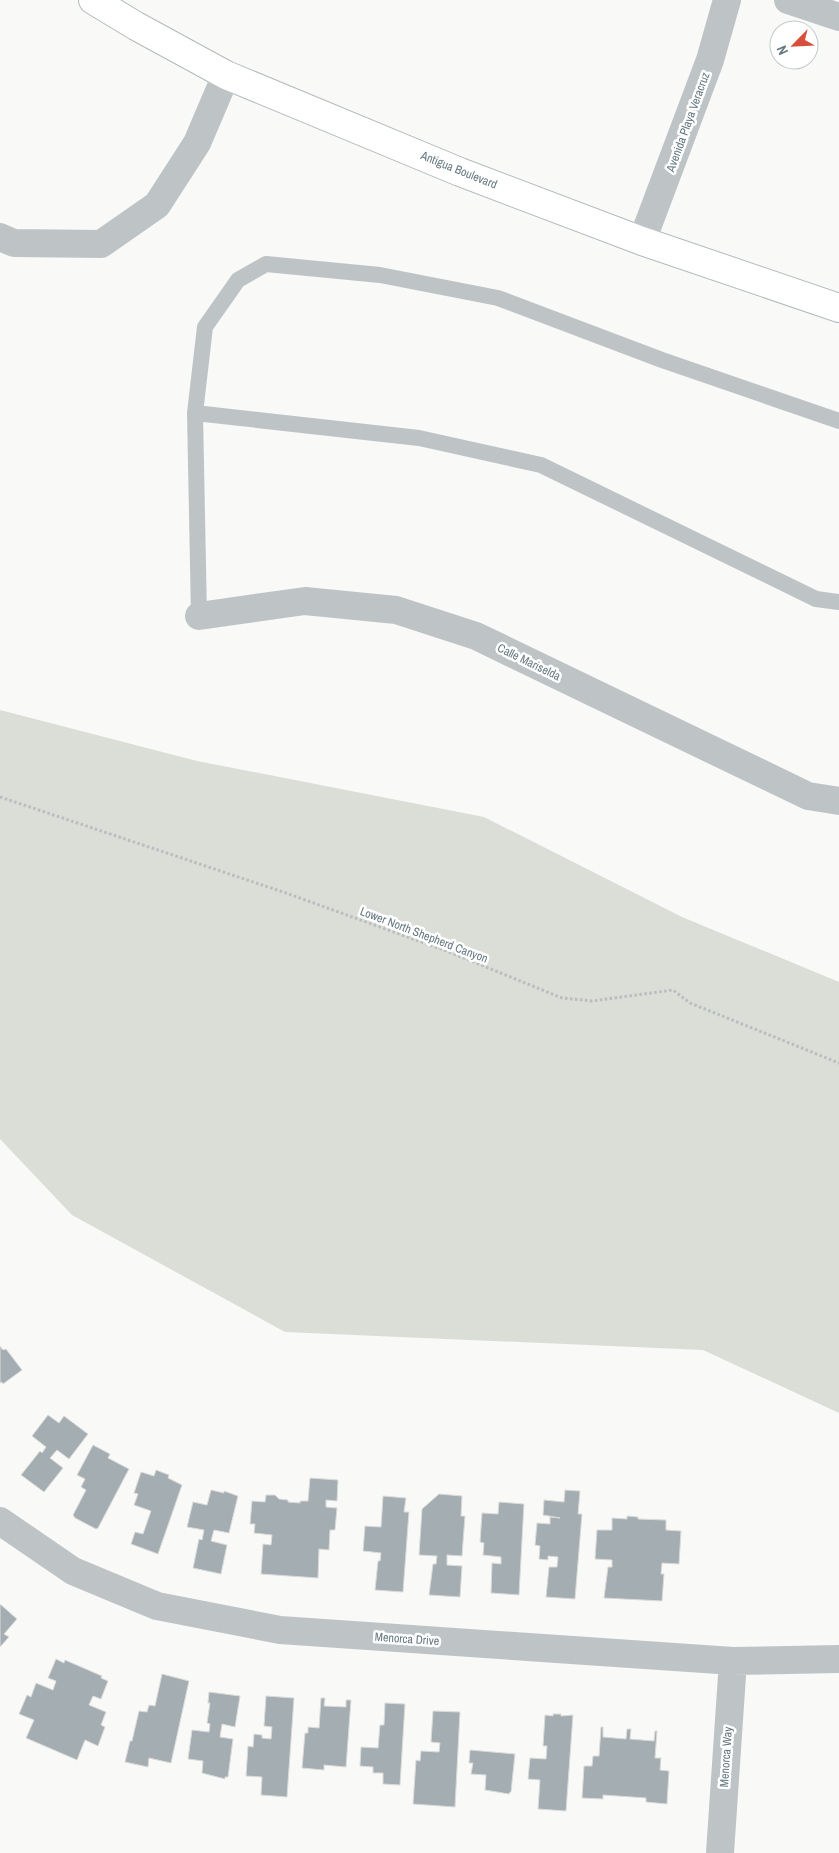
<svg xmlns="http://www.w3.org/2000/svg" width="839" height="1853" font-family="'Archivo Narrow',sans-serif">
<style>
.green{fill:#daded7}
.building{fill:#a4aeb2;stroke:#dbdbd9}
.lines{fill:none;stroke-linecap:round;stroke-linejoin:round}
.secondary-casing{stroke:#b3babd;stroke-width:30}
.path{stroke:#b9bdbf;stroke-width:3;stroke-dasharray:2.5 2.5;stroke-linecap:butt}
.lane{stroke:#bec4c6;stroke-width:16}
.street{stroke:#bec4c6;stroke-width:28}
.secondary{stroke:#fff;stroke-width:28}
.labels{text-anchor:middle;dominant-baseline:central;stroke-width:5;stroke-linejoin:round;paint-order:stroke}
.street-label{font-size:12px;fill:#667880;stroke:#fff}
</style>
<rect width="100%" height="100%" fill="#f9f9f7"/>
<path class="green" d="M0,710L197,761L484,817L682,917L839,982V1413L703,1350L285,1332L72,1215L0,1139Z"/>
<path class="building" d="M0,1346L3,1350L6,1349L22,1370L3,1384L2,1382L0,1383Z
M48,1415L59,1423L64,1416L88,1434L69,1459L57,1450L50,1458L63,1468L44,1492L21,1475L40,1451L42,1453L46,1447L32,1436Z
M93,1445L110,1454L108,1458L129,1469L98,1528L96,1529L75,1518L73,1515L86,1490L81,1487L85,1479L77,1475Z
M156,1470L169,1475L168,1478L182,1485L158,1554L131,1544L135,1532L143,1534L151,1511L134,1505L138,1494L134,1493L141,1472L154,1476Z
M310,1478L338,1480L337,1501L326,1500V1507L337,1508L335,1530H330L329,1550L319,1549L318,1578L261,1574L263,1544L271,1545L272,1535L254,1533L255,1524H250L252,1501L265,1502L266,1495H275L279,1499L288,1500V1502L300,1503V1501H308Z
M211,1490L224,1493V1491L238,1496L229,1533L214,1530L211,1541L227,1545L221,1574L193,1568L199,1539L202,1540L204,1530L187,1527L193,1502L207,1505Z
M565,1490L580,1491L578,1514H582L575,1599L546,1597L549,1567H557L558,1557L548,1556V1560L539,1559L540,1546L535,1545L537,1523L550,1524V1517L560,1518L543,1515L544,1500L564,1502Z
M439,1494L462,1496L461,1516H465L462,1556L447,1555V1565L462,1566L460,1597L429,1595L433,1564H436L437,1556L419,1555L422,1509Z
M383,1496L406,1498L404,1512H409L403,1592L375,1590L378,1561H380L381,1553L363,1551L365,1526L381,1527Z
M499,1502L524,1504L519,1595L491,1593L492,1563L501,1564V1557L483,1555L484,1543L480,1542L482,1513L498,1514Z
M627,1516L638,1517V1519L666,1520V1530L681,1531L679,1564L662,1563L661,1574H664L662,1601L604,1598L608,1567H612V1560L595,1559L597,1530H612V1518L627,1519Z
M0,1604L17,1619L4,1634L9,1637L0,1647Z
M56,1659L64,1663L65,1660L102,1676L101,1678L108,1681L101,1699L93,1696L89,1705L106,1712L101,1725L105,1727L98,1746L85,1740L77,1760L26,1738L34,1720L19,1714L27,1695L31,1697L36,1683L53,1690L56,1681L48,1678Z
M162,1674L189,1681L171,1763L149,1758L148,1767L125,1762L130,1741H132L139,1711L147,1712L149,1705L155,1706Z
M209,1692L240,1696L235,1727L222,1724L220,1737L233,1739L228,1777H225V1779L202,1773L203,1761L188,1759L192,1730L209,1732L210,1724L207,1723L210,1703H208Z
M266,1696L294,1698L287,1797L261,1795L262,1777L246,1776L248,1746L253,1747L254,1734L262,1735V1738L271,1739L272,1727L264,1726Z
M321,1698H325L324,1706L346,1707V1700H351L346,1767L324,1765V1770L302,1768L305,1733H308V1727L319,1728Z
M385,1703L405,1704L400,1785L383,1784V1773H373V1767L360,1766L361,1747L378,1748L380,1725H384Z
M433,1711L460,1712L455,1807L413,1804L416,1760L420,1761L421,1751L439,1752L440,1743L431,1742Z
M553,1714H561V1716L573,1715L566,1811L538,1809L540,1780L528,1779L530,1758L546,1759L547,1746H543L545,1715L553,1716Z
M601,1727H603V1737L626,1739L627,1729H631L630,1739L654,1741L655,1731H657L655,1758H661L660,1770L669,1771L667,1804L646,1802V1798L603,1795V1799L582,1798L584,1766H592L593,1756H599Z
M470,1750L515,1754L511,1792H510L509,1794L485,1790L486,1775L471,1774L473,1763H469Z"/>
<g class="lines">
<defs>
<path id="secondary" d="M93,0L136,26L226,75L460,172L642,241L839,308"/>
</defs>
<use href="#secondary" class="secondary-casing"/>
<path class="path" d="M0,797L286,893L449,952L562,998L592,1001L673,990L690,1003L839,1063"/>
<path class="lane" d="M195,413L419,438L541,465L816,599L839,602
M199,616L195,413L205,327L238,280L266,264L380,275L498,298L662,360L839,421"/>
<path class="street" d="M788,0L839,17
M0,237L14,243L101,244L157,205L197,143L226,75
M642,241L710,60L727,0
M199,616L305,601L396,610L476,636L808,796L839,801
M0,1521L73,1571L157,1606L280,1630L733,1661L839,1659
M720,1853L733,1661"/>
<use href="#secondary" class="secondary"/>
</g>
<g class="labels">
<g class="street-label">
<text transform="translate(688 122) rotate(-70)">Avenida Playa Veracruz</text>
<text transform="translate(459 170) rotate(22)">Antigua Boulevard</text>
<text transform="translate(529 662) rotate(26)">Calle Mariselda</text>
<text transform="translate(424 935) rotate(21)">Lower North Shepherd Canyon</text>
<text transform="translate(407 1639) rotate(4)">Menorca Drive</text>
<text transform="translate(726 1757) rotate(-86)">Menorca Way</text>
</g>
</g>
<g transform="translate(794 45) rotate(246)"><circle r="24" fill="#ffffff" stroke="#c2c9cc"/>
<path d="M0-4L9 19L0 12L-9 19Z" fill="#d54f3b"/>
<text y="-8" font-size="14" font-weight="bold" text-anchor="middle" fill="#667880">N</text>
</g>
</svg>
